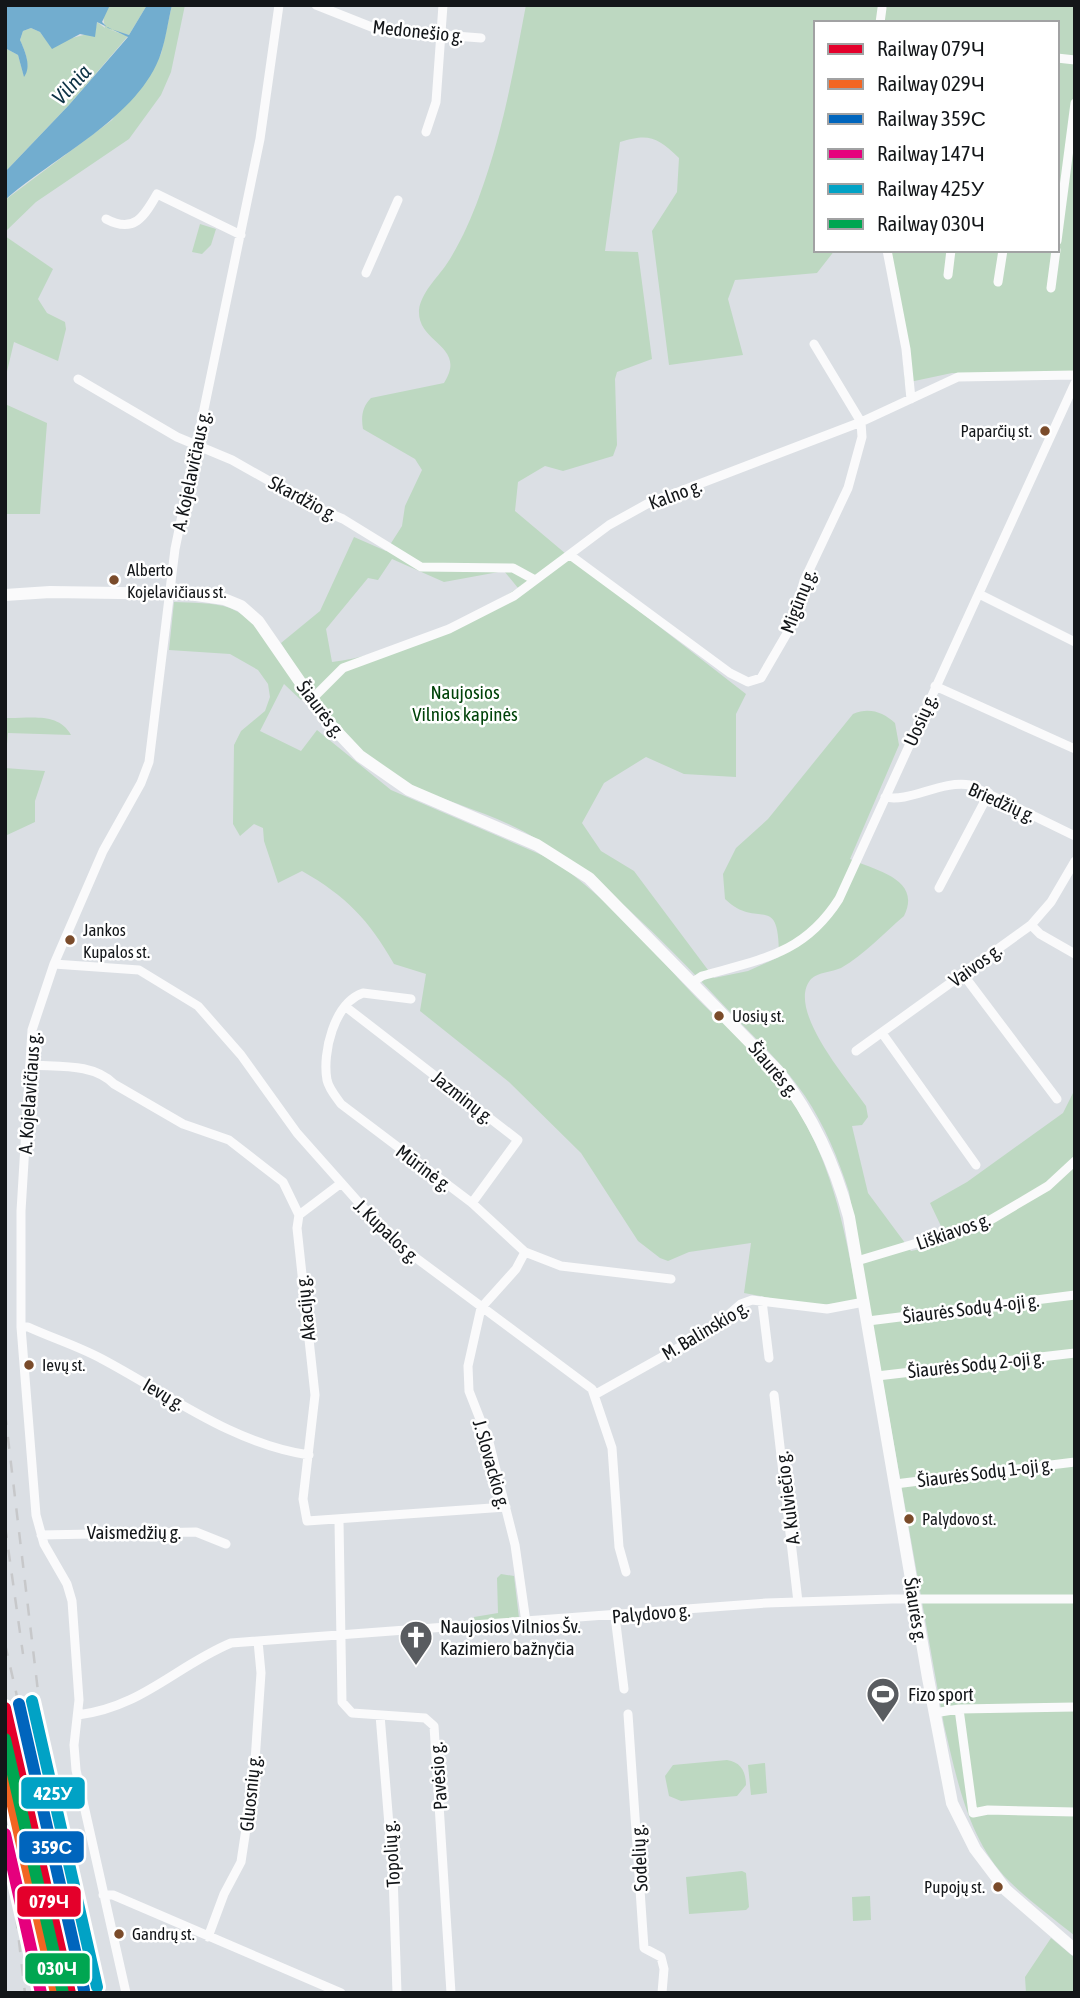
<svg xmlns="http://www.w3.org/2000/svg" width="1080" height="1998" font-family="'Asap Condensed',sans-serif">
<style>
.green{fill:#bdd8c1;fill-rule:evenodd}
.water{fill:#72adcf}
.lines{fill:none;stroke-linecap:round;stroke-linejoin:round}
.street{stroke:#fafafb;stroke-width:9}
.secondary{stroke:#fafafb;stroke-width:12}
.rail{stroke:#c7c8ca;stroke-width:2.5;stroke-dasharray:12 12;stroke-linecap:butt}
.rail-1-casing{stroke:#fff;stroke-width:18}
.rail-2-casing{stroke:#fff;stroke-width:18}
.rail-3-casing{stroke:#fff;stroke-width:18}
.rail-4-casing{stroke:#fff;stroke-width:18}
.rail-5-casing{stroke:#fff;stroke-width:18}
.rail-6-casing{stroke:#fff;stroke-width:18}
.rail-1{stroke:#e4002b;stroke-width:12}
.rail-2{stroke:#f26522;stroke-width:12}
.rail-3{stroke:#0065bd;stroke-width:12}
.rail-4{stroke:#e5007d;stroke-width:12}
.rail-5{stroke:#01a2c5;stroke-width:12}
.rail-6{stroke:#00a651;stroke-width:12}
.bus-dot{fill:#7a4b2a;stroke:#fff;stroke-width:2.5}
.labels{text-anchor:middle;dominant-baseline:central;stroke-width:5;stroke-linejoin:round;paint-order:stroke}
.bus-label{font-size:17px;fill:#131619;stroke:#fff;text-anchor:start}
.street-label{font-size:19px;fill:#131619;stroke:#fff}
.park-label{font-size:19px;fill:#004309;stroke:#fff}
.poi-label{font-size:19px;fill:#131619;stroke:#fff;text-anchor:start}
.water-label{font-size:21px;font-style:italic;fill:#0d3245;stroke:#fff}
.line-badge{stroke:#fff;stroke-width:2.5}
.badge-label{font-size:19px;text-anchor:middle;font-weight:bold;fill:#fff}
</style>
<rect width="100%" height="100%" fill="#dbdfe4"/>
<path class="green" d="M110,5H147L129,35L108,29L128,36L69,105L5,172V48L18,55L24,76C31,64 25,52 20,40L23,31L31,28L40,32L49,44L95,32L97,22L105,28L103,16Z
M172,5H185L171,72L161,95L129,139L36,202L5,232V200L112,120L161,54Z
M526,5H1075V375L952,373L905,383L900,322L884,250H1057V23H816V250H835L817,273L735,280L728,299L743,355L669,365L652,231L677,192L679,158C657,137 649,133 620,142L605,251L638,252L652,359L617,372L615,379L617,445L613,456L563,471L545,466L518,482L515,511L566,554L746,694L736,714V777L684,774L646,757L604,783L582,823L601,851L634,871L714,978L748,971L779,957C779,889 759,932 725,899L723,874L736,848L768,819L853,714C869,707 883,712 895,723L899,745L850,859C877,871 922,879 904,916C884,933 864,955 841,968C832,972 818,972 811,979C785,1009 849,1081 866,1106L868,1117L862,1125L852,1126L868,1193L911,1251L949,1243L930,1203L967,1182L1063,1113L1075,1089V1936C1053,1918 1029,1901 1009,1881C968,1840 957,1779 944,1725L849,1192C838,1158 825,1126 805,1096C784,1065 757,1040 731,1013C672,950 612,886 538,840C498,814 449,804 407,783C349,753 314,697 281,643L320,611L354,537L386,551L402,526L405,506L422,470L415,459L363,429C361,417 362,407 371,398L444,383C468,345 417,344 419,310C421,293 437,278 446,265C459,246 471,219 479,197C503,132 513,73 526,5ZM392,559L444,582L504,571L518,588C468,620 390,655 332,662L326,629L368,578L378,580Z
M200,224L216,229L211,245L202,254L192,252Z
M5,236L53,269L38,299L47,313L65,322L66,329L58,361L14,342L5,380Z
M5,404L47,423L40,514H5Z
M174,602C192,603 213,602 230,608C264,622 283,667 303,697L301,700L284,684L260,731L301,751L317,730L391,790L551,859C604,895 647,944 690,991C715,1018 746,1041 769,1070C828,1140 842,1214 858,1301L812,1306L744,1293L751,1243L689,1252L668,1261L660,1258L638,1241L581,1153L509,1082L420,1011L426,974L394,964C369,920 346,896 302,871L278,883L264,841L263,828L254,824L240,836L233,824L234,745L241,731L265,711L270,697L268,684L258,670L230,654L169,650Z
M5,718C28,719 58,711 71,735L8,733L5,766Z
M5,768L45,771L35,801V822L5,836Z
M501,1574L514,1576L519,1618L473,1623L474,1617L498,1613L497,1578Z
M727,1760C741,1762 746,1772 746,1785L737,1796L681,1801L669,1796L665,1776L673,1765Z
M765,1763L767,1793L751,1795L748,1765Z
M742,1871L746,1873L749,1907L746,1910L689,1914L686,1877Z
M870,1896L871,1920L853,1921L852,1897Z
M1051,1938L1075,1958V1993H1026L1025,1977Z"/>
<path class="water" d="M5,5H110L102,22L108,28L129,35L147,5H172C168,21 166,38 161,53C140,117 53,157 5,200V172L69,105L128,37L97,22L95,37L80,34L52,49L40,32L31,28L23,31L20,40C25,51 32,67 24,77L18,55L5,48Z"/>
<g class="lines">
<path class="street" d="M316,5L379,30L481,38
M880,23L882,8
M1057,58L1075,60
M426,132L436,102L443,5
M106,219C134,234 144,217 157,194L241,235
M1057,241L1075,103
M887,250L906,349L911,399
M366,273L398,200
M948,275L951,250
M998,282L1003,250
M1051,288L1056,250
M78,379L177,437L232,460L317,508L343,519L421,567L513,568L535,580
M570,555L730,673L748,682L761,678L793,623L804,581L848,488L862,437L861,422L814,344
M979,594L1075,642
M935,686L1075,749
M311,700L343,668L449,629L514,596L609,525L647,504L861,422L958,377L1075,375
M885,797C909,803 941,780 970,785L1075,836
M939,888L989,793
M1031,925L1040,934L1075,954
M54,964L139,970L198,1006L241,1055L297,1133L392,1240L592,1389L612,1448L619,1547L626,1572
M962,973L1057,1099
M693,982L702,976C762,959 804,954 839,899L1075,383
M411,999L363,993C334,1003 322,1053 327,1080C329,1089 336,1097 341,1104L472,1203L525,1252L561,1266L671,1279
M346,1007L518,1140L472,1203
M882,1033L976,1165
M856,1051L1031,925L1051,902L1075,861
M31,1065C59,1067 93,1063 114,1084L183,1124L229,1140L283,1182L299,1215L297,1228L315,1395L303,1499L307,1521L506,1507
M299,1215L340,1184
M525,1252L516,1269L481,1308L468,1366L469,1391L489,1442L515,1545L526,1622
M857,1261L987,1222L1048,1186L1075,1161
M762,1301L769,1358
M868,1321L1075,1295
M21,1327H28C52,1338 78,1346 102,1359C168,1394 233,1444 309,1455
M877,1376L1075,1353
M596,1394L712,1329L741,1304L752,1300L827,1309L864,1302
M774,1395L798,1602
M895,1484L1075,1462
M339,1521L342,1702L352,1713L425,1718L434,1726L451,1993
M41,1535L196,1532L226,1544
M615,1616L624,1689
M959,1709L973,1813L988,1810L1075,1812
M934,1713L959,1709L1075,1707
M628,1714L644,1948L661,1957L664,1969L662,1993
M78,1715C142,1707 176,1666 231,1643L766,1603L892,1599H1075
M380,1715L393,1874L397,1993
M103,1895H113L341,1993
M208,1937L224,1894L241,1862L254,1776L261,1673L258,1641
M126,1993L76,1770L74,1745L79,1700L72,1601L67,1584L44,1544L36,1515L21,1327V1211L32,1030L54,964L103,851L141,783L149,762L175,549L260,139L279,5"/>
<path class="secondary" d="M5,595L50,592L189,594L224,599L241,606L258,621L327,721L360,756L409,790L537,845L589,878L778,1071C813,1117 834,1162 849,1217L928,1678L952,1803L975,1849L1006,1890L1075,1950"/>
<path class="rail" d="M5,1413L46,1759L97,1993
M5,1526L23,1654
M5,1644L85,1993
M17,1764L27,1829
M5,1821L25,1993
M48,1924L69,1993"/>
<defs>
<path id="rail-1" d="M5,1708L70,1993"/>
<path id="rail-2" d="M5,1771L56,1993"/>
<path id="rail-3" d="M19,1704L84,1990"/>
<path id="rail-4" d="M5,1834L41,1993"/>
<path id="rail-5" d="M32,1701L97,1987"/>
<path id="rail-6" d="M5,1739L63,1993"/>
</defs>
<use href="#rail-1" class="rail-1-casing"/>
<use href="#rail-2" class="rail-2-casing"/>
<use href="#rail-3" class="rail-3-casing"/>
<use href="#rail-4" class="rail-4-casing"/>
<use href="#rail-5" class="rail-5-casing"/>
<use href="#rail-6" class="rail-6-casing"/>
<use href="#rail-1" class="rail-1"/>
<use href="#rail-2" class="rail-2"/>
<use href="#rail-3" class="rail-3"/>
<use href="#rail-4" class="rail-4"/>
<use href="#rail-5" class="rail-5"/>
<use href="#rail-6" class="rail-6"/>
</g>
<defs>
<symbol id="church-pin" viewBox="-11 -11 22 30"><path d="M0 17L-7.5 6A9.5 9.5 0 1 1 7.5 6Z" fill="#595c60" stroke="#fff"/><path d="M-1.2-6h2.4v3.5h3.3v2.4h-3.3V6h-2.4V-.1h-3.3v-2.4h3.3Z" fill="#fff"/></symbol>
<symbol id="stadium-pin" viewBox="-11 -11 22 30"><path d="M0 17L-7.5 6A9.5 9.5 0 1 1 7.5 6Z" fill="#595c60" stroke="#fff"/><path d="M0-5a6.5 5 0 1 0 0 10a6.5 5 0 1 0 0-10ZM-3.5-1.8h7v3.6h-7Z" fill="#fff"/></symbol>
</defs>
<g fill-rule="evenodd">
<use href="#church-pin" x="397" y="1618" width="38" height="52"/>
<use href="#stadium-pin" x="864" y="1675" width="38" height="52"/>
</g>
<g class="bus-dot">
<circle cx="1045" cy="431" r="6"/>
<circle cx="114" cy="580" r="6"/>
<circle cx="70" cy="940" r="6"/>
<circle cx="719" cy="1016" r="6"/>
<circle cx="29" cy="1365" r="6"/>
<circle cx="909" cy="1519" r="6"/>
<circle cx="998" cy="1887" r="6"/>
<circle cx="119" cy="1934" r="6"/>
</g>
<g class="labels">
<g class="bus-label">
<text x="1032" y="431" text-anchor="end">Paparčių st.</text>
<text x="127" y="570">Alberto<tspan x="127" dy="22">Kojelavičiaus st.</tspan></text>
<text x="83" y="930">Jankos<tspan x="83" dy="22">Kupalos st.</tspan></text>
<text x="732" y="1016">Uosių st.</text>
<text x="42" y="1365">Ievų st.</text>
<text x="922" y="1519">Palydovo st.</text>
<text x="985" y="1887" text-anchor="end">Pupojų st.</text>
<text x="132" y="1934">Gandrų st.</text>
</g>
<g class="street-label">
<text transform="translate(418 31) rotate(6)">Medonešio g.</text>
<text transform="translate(191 471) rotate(-78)">A. Kojelavičiaus g.</text>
<text transform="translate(675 494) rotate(-20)">Kalno g.</text>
<text transform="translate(303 498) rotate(28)">Skardžio g.</text>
<text transform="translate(798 601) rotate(-69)">Migūnų g.</text>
<text transform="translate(321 709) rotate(53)">Šiaurės g.</text>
<text transform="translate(920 720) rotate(-66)">Uosių g.</text>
<text transform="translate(1002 802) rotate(24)">Briedžių g.</text>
<text transform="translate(975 965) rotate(-36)">Vaivos g.</text>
<text transform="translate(774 1069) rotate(50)">Šiaurės g.</text>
<text transform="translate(29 1093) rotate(-86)">A. Kojelavičiaus g.</text>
<text transform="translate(463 1097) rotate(38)">Jazminų g.</text>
<text transform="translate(424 1168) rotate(37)">Mūrinė g.</text>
<text transform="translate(387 1231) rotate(44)">J. Kupalos g.</text>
<text transform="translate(953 1231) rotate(-19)">Liškiavos g.</text>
<text transform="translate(305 1308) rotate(-96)">Akacijų g.</text>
<text transform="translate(971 1308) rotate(-7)">Šiaurės Sodų 4-oji g.</text>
<text transform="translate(705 1330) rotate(-31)">M. Balinskio g.</text>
<text transform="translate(976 1364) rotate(-6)">Šiaurės Sodų 2-oji g.</text>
<text transform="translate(164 1394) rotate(30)">Ievų g.</text>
<text transform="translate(492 1464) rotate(74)">J. Slovackio g.</text>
<text transform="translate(985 1472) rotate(-7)">Šiaurės Sodų 1-oji g.</text>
<text transform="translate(787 1498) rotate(-97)">A. Kulviečio g.</text>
<text x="134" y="1532">Vaismedžių g.</text>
<text transform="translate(916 1610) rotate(81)">Šiaurės g.</text>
<text transform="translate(651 1613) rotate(-5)">Palydovo g.</text>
<text transform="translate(438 1776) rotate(-94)">Pavėsio g.</text>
<text transform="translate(250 1793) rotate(-84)">Gluosnių g.</text>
<text transform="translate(391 1854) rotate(-94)">Topolių g.</text>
<text transform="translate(639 1858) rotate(-93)">Sodelių g.</text>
</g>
<g class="park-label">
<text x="465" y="692">Naujosios<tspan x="465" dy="22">Vilnios kapinės</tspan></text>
</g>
<g class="poi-label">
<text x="440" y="1626">Naujosios Vilnios Šv.<tspan x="440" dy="22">Kazimiero bažnyčia</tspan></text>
<text x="908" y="1694">Fizo sport</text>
</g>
<g class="water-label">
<text transform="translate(71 84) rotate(-47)">Vilnia</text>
</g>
</g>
<g class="line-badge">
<rect x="20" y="1776" width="66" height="34" rx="7" fill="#01a2c5"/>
<rect x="18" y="1830" width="67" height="34" rx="7" fill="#0065bd"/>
<rect x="16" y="1885" width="66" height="33" rx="7" fill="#e4002b"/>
<rect x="24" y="1952" width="67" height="33" rx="7" fill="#00a651"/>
</g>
<g class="badge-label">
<text x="53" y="1800">425У</text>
<text x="52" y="1854">359С</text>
<text x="49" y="1908">079Ч</text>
<text x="57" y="1975">030Ч</text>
</g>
<rect width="1080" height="1998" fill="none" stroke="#131619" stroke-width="14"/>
<rect x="814" y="21" width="245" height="231" fill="#ffffff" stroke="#a1a2a3" stroke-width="2"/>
<rect x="828" y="44" width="35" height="10" fill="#e4002b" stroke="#a1a2a3" stroke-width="2"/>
<text x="877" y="56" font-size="21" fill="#131619">Railway 079Ч</text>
<rect x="828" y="79" width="35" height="10" fill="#f26522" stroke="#a1a2a3" stroke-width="2"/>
<text x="877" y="91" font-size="21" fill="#131619">Railway 029Ч</text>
<rect x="828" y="114" width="35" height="10" fill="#0065bd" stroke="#a1a2a3" stroke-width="2"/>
<text x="877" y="126" font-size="21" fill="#131619">Railway 359С</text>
<rect x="828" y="149" width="35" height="10" fill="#e5007d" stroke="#a1a2a3" stroke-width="2"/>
<text x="877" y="161" font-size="21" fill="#131619">Railway 147Ч</text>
<rect x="828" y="184" width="35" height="10" fill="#01a2c5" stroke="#a1a2a3" stroke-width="2"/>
<text x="877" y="196" font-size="21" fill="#131619">Railway 425У</text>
<rect x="828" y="219" width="35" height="10" fill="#00a651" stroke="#a1a2a3" stroke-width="2"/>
<text x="877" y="231" font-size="21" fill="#131619">Railway 030Ч</text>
</svg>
